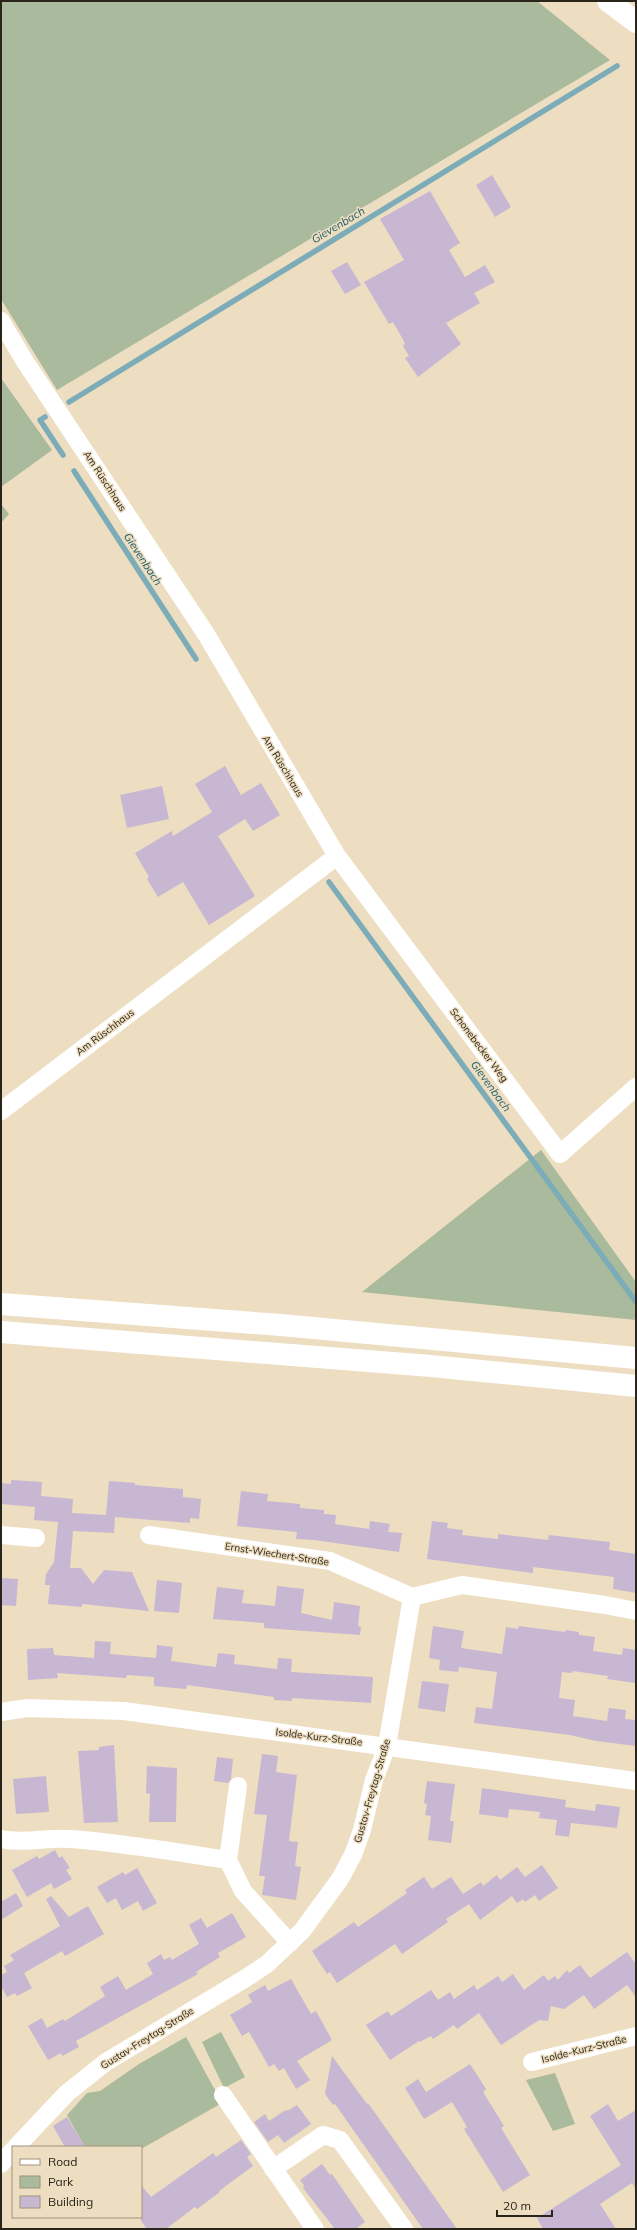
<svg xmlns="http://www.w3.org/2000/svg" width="637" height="2230" font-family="Mulish,sans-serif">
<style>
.green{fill:#a9ba9d}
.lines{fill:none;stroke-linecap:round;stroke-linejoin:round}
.stream{stroke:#7cacb8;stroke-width:5.5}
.building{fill:#c7b7d2}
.minor{stroke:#fff;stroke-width:18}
.major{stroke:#fff;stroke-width:22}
.highway{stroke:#fff;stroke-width:22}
.labels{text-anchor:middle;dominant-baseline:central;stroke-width:3;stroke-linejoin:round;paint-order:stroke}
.street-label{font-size:10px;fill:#2a251a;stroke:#edddc1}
.water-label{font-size:11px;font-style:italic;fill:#1b5c69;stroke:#edddc1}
</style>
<rect width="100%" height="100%" fill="#edddc1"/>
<path class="green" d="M1,1H537L610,60L57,390L1,299Z
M1,378L52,450L1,487Z
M1,504L9,514L1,523Z
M541,1150L636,1282V1320L362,1292Z
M221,2032L245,2077L224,2088L202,2042Z
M186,2037L222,2103L141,2149V2147H85L67,2115L87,2093L100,2091L139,2064Z
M555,2073L575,2124L553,2131L526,2080Z"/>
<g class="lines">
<path class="stream" d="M69,402L617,66
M45,417L40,420L63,455
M74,471L196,659
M329,882L636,1302"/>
</g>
<path class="building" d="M492,175L511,207L495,217L476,185Z
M430,191L460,243L449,250L465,277L485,265L495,282L474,293L480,303L446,323L461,344L418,377L405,358L409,356L403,346L405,343L393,322L389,324L364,282L404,260L380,219Z
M347,262L361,285L345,294L331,271Z
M225,766L241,795L261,783L280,815L253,831L245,819L218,836L255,896L209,925L183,882L158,897L147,879L149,877L135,853L172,831L173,836L212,812L195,784Z
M162,786L169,819L127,828L120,795Z
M11,1480L42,1482L41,1496L73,1499L72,1513L106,1515L109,1481L135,1483V1485L183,1489V1497L201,1499L199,1519L190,1518V1523L115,1517L114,1533L73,1531L70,1568H81L93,1584L104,1570L132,1572L149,1611L82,1604V1607L48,1604L50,1585H45L46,1574L54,1562L58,1522L34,1520L35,1507L1,1504V1483L11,1484Z
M241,1491L268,1494L267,1501L300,1504V1508L324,1510V1514L336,1515L335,1524L369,1529L370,1521L390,1524L388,1532L402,1533L399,1552L314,1540L296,1539L297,1532L237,1526Z
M432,1521L448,1523L447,1528L463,1530L462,1535L498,1539V1534L548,1540L549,1535L610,1542L609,1550L636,1554V1593L613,1589L614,1577L533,1567V1573L427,1559Z
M1,1578L18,1579L16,1606L1,1605Z
M157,1580L182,1583L179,1613L154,1611Z
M277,1586L304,1589L301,1613L332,1620L334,1602L360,1606L358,1626L361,1627L360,1635L264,1628V1623L213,1619L217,1587L244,1590L242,1603L275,1606Z
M433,1626L464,1631L461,1648L502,1654L506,1627L518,1629L519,1626L565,1632L566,1630L579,1632V1635L595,1637L593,1651L622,1655L623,1648L636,1650V1683L607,1679L608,1676L573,1671L572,1673L562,1672L559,1698L575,1700L573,1716L607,1721L609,1708L626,1710L625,1719L636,1720V1746L596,1741L570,1735L474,1723L476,1707L492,1709L497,1672L459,1667L458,1672L439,1670L440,1660L429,1658Z
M95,1641L111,1642L110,1654L156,1658L157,1645L173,1647L171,1661L216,1667L218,1653L235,1655L234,1664L277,1669L278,1658L292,1659L291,1672L373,1677L371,1703L292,1698V1701L274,1700V1697L187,1685L186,1689L154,1686V1677L127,1675L126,1678L57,1673L58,1678L28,1680L27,1649L53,1648L54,1655L94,1658Z
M422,1681L449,1684L445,1712L418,1708Z
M114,1745L118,1822L84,1823L78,1751L99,1750V1747Z
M262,1754L278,1756L276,1772L297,1775L289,1841L298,1842L295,1866L301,1867L296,1900L262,1895L265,1876H259L267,1815L254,1814Z
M217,1757L233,1759L231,1779L228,1783L214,1781Z
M147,1766L177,1768L176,1822H149L150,1794L146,1793Z
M46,1776L49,1812L16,1814L13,1779Z
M427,1781L455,1784L450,1821H454L451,1843L428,1840L431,1816L425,1815L427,1804L424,1803Z
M482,1788L566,1800L565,1807L595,1811L596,1804L620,1807L617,1828L571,1823L569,1837L555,1835L557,1820L539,1818L540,1812L509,1809L508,1818L479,1814Z
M55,1850L59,1858L62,1856L70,1868L66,1870L72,1879L54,1889L51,1883L27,1897L12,1870L37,1856L39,1859Z
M542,1865L558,1888L539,1901L535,1895L525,1902L523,1899L517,1903L512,1896L480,1920L469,1904L446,1919L448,1922L402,1954L395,1944L337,1983L330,1972L327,1974L312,1951L354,1922L358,1927L407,1893L405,1890L424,1877L432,1889L451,1877L463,1894L481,1882L483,1886L497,1875L500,1880L517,1867L525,1877Z
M137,1868L157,1903L143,1911L138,1901L122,1910L116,1898L107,1903L97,1887L123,1872L125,1875Z
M16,1893L23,1906L1,1920V1902Z
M51,1896L69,1917L88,1906L104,1934L65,1956L62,1951L24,1973L32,1988L17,1996L15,1993L7,1997L1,1986V1975L7,1972L4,1966L14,1960L10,1955L60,1926L46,1899Z
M232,1913L246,1937L218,1953L220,1957L196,1972L198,1974L76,2041L79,2047L62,2056L61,2053L48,2060L28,2026L42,2018L47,2028L63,2019L65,2021L105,1996L100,1987L118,1976L126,1990L153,1974L147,1963L161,1954L164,1960L170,1957L172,1960L199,1944L189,1925L201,1918L207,1928Z
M627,1952L636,1964V1997L627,1985L594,2009L584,1995L564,2009L551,2006L548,2021L539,2020L501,2045L479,2013L457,2029L454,2025L433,2039L431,2036L420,2042L419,2041L390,2060L366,2025L388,2011L391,2016L431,1990L438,2000L450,1992L454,1999L474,1985L477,1990L498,1976L502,1982L513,1974L524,1990L544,1975L548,1981L555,1976L558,1980L567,1970L569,1973L580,1965L590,1978Z
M291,1979L311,2014L316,2011L332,2040L297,2061L310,2080L296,2089L284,2068L279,2071L274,2064L269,2067L249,2032L242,2036L230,2015L252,2002L248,1995L265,1985L268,1991Z
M332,2056L367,2104L368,2103L457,2229H423L335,2104L333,2105L325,2094Z
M470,2064L486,2089L483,2092L504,2126L501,2128L530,2175L503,2192L464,2129L467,2127L452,2102L424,2119L405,2088L418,2079L426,2092Z
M608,2104L618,2121L636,2110V2189L632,2183L600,2204L616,2229H543L537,2218L621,2165L590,2116Z
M297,2105L311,2124L284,2143L278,2135L268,2142L254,2122L265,2114L269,2121L284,2111L289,2110Z
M67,2117L75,2130L85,2147H65L53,2126Z
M241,2140L251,2154L247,2157L253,2166L219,2191L220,2192L197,2209L195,2207L166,2229H147L141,2221V2185L151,2197L213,2153L216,2157Z
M322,2164L330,2175L332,2174L365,2222L356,2229H335L303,2188L304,2185L300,2180Z"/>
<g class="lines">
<path class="minor" d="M1,321L24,360L206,634L337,856L560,1154L636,1087
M1,1111L337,856
M1,1535L36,1538
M149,1535L330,1561L412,1597L462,1585L605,1605L636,1611
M1,1712L27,1708L124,1711L636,1781
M1,1839C24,1844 48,1837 71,1839C124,1843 176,1852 228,1860L243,1891L290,1943
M228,1860L238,1786
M532,2062L636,2036
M223,2095L315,2229
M16,2147L67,2093L106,2062L246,1978L267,1964L302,1931L340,1879L353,1855L362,1830L374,1780L387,1746L412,1597
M1,2164L13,2150
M273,2169L323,2135L340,2140L404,2229"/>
<path class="major" d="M608,1L636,22"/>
<path class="highway" d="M1,1304L281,1325L636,1358
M1,1332L431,1366L636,1386"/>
</g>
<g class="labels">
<g class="street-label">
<text transform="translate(105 481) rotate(57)">Am Rüschhaus</text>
<text transform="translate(283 766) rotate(59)">Am Rüschhaus</text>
<text transform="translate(105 1032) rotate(-37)">Am Rüschhaus</text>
<text transform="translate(479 1045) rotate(53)">Schonebecker Weg</text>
<text transform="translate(277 1554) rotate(9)">Ernst-Wiechert-Straße</text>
<text transform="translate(319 1737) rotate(7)">Isolde-Kurz-Straße</text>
<text transform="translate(372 1791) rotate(-74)">Gustav-Freytag-Straße</text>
<text transform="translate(147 2038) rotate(-32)">Gustav-Freytag-Straße</text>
<text transform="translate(584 2049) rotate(-14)">Isolde-Kurz-Straße</text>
</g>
<g class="water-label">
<text transform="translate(338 225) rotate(-31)">Gievenbach</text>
<text transform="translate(143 559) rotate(57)">Gievenbach</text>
<text transform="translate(491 1086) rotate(54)">Gievenbach</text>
</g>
</g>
<rect width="637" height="2230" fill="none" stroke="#2a251a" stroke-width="4"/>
<rect x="12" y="2146" width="130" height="72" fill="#edddc1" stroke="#9f937e"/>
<rect x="20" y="2159" width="20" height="6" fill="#ffffff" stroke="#9f937e"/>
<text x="48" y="2166" font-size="12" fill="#2a251a">Road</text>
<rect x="20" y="2176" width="20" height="12" fill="#a9ba9d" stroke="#9f937e"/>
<text x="48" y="2186" font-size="12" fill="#2a251a">Park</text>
<rect x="20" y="2196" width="20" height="12" fill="#c7b7d2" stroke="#9f937e"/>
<text x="48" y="2206" font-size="12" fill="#2a251a">Building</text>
<path d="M497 2210v6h55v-6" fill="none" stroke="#2a251a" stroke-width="2"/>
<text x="503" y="2210" font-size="12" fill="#2a251a" stroke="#edddc1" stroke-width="3" paint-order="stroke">20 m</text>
</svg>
